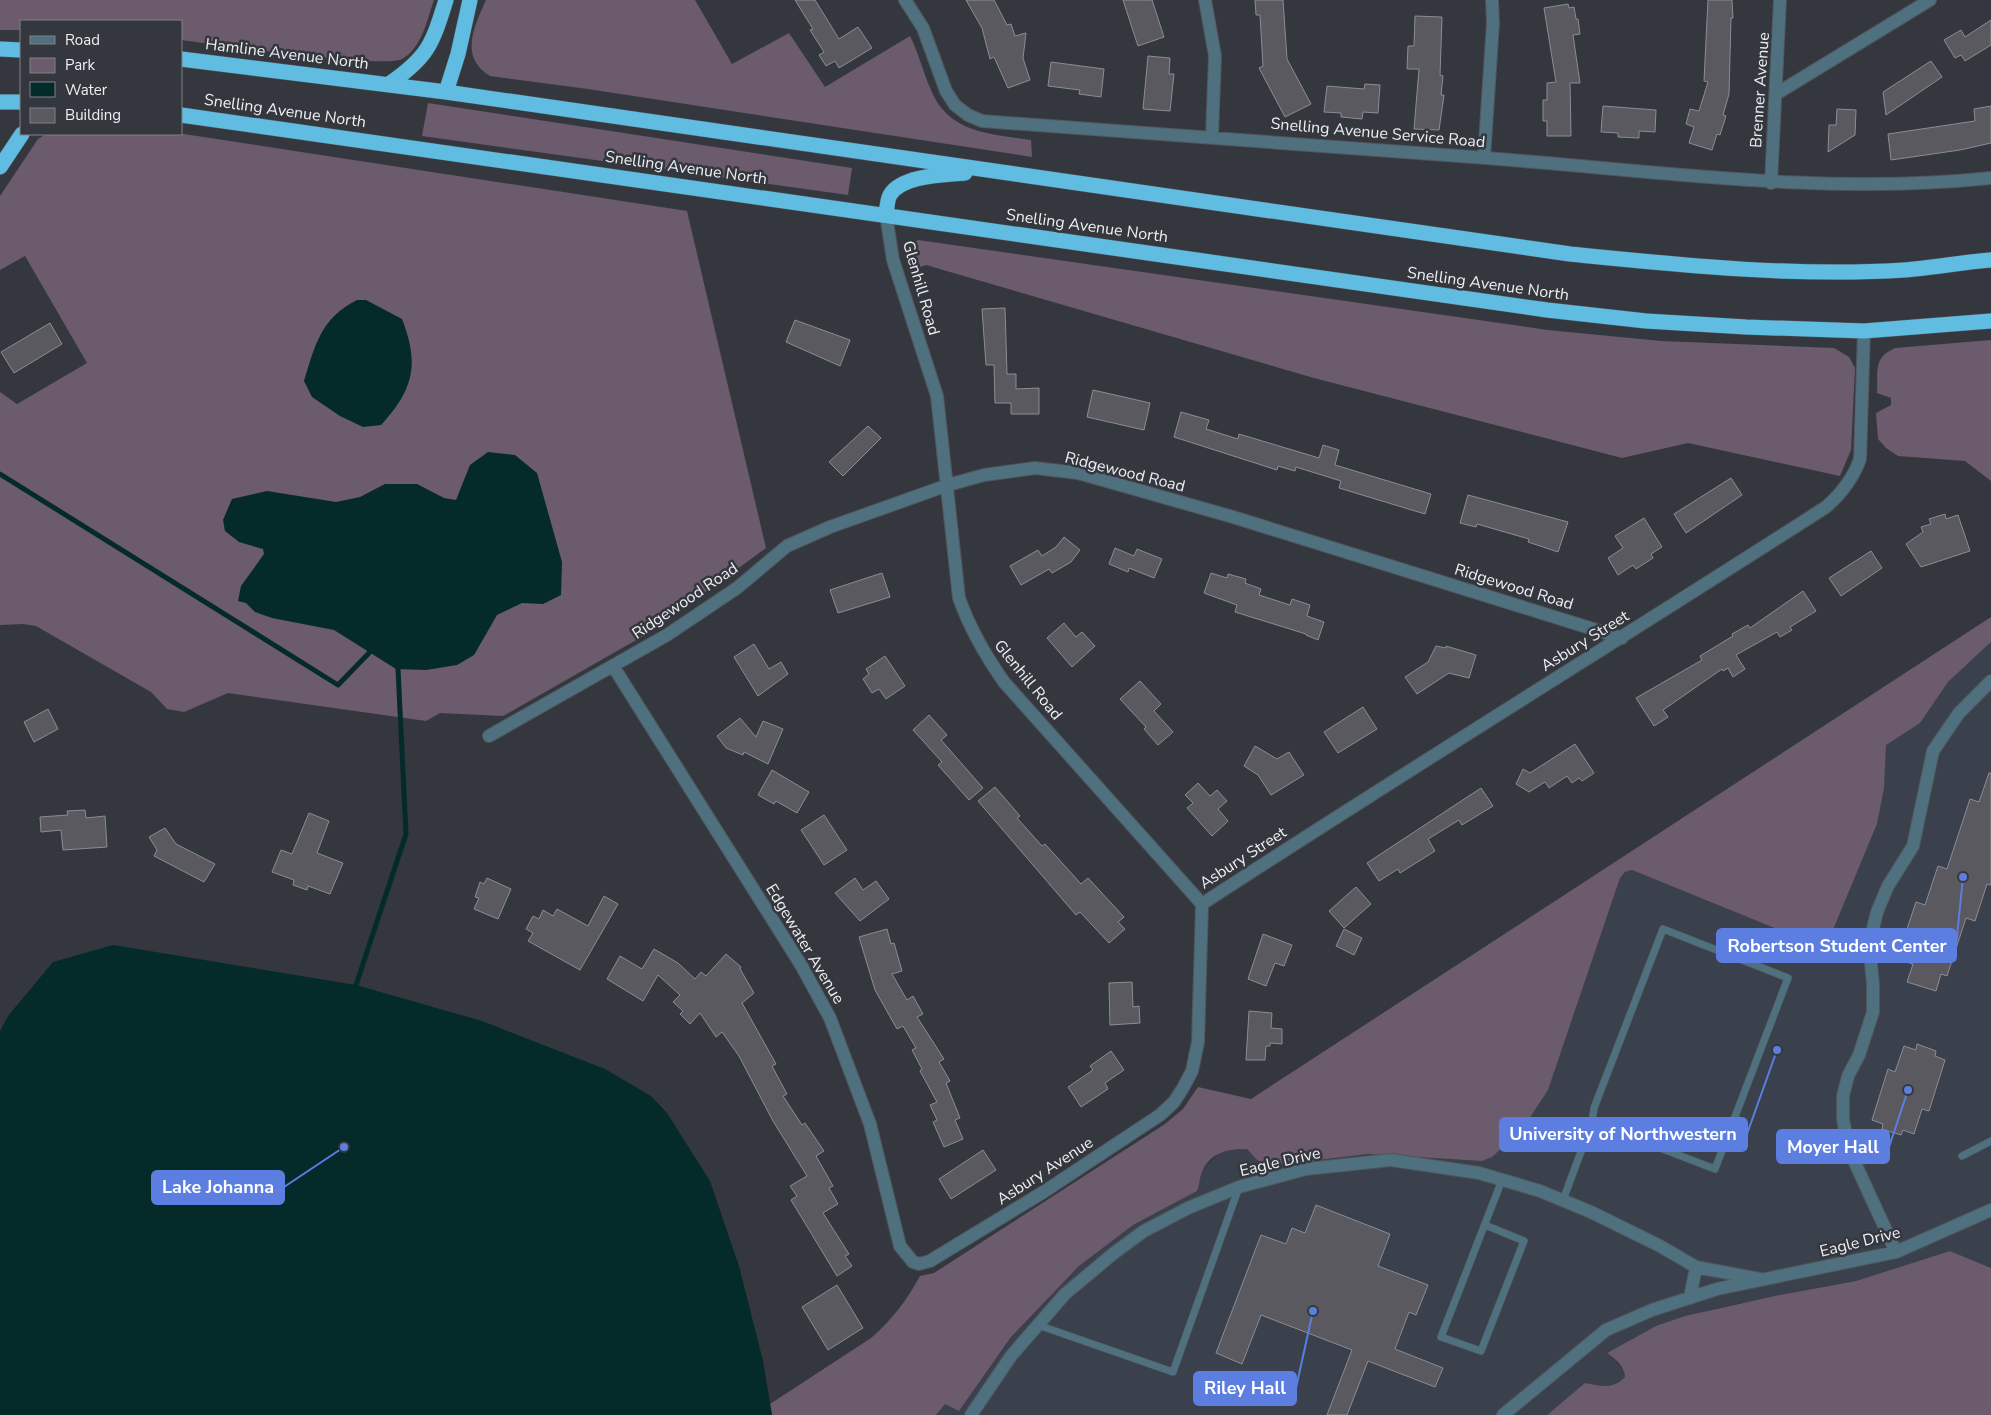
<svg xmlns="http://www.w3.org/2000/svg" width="1991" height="1415" font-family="'Nunito Sans',sans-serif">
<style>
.built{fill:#3a414c}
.green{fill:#6b5b6c}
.water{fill:#042a2a}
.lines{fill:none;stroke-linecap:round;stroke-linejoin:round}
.stream{stroke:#042a2a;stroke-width:5}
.building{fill:#5a5960;stroke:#8d8c94}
.lane-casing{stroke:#51555b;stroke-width:8}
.street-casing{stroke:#51555b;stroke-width:14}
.highway-casing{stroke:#51555b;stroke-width:16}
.lane{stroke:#4e707f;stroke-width:7}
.street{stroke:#4e707f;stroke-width:12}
.highway{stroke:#60bce0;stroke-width:15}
.labels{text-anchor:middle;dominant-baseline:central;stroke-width:5;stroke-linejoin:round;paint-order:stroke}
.street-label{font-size:16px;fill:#eceef2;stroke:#34383e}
.leader{fill:none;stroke:#5b7ee0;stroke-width:2}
.callout-dot{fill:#5b7ee0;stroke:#34383e;stroke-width:2}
.callout{fill:#5b7ee0;stroke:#5b7ee0;stroke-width:2}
.callout-label{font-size:18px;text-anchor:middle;font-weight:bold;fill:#fff}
</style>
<rect width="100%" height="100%" fill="#34383e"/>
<path class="built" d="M1991,642V1268L1950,1251L1856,1281L1722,1307L1656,1326L1607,1353L1624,1370L1625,1377L1621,1381L1616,1385L1605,1387L1585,1383L1547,1415H936L945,1404L959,1411L1011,1337L1079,1266L1133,1225L1197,1191L1202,1170L1219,1154L1232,1148L1247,1149L1256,1159L1267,1166L1368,1154L1482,1161L1548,1090L1620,878L1625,872L1632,870L1814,944L1823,943L1830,937L1877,824L1884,788L1885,744L1920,723L1948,682Z"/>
<path class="green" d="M0,0H434C427,20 422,48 402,59C384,69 213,44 181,40V21H21V30H0Z
M486,0H695L732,64L789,33L825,87L910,36C919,54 923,72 931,90C948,133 991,134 1031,140L1032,157L588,89L490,76C459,57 474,27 486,0Z
M428,103L852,168L848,195L422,136Z
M46,134H184L687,211L766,548L652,631L503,716L440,713L426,721L228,693L184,712L167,709L151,692L36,626L23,624L0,625V392L17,404L87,363L25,256L0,270V196L38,139Z
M918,240L1548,330L1661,341L1834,348L1849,357L1855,368L1851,450L1840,476L1688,443L1622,458L1314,378L926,265L909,271L906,249Z
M1991,340V481L1965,461L1898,456L1886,448L1878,439L1876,413L1891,405V398L1877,393C1878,371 1873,358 1895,348Z
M1991,617V642L1948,682L1920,723L1886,745L1884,788L1877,824L1830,937L1823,943L1814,944L1632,870L1625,872L1620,878L1548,1090L1523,1128L1492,1157L1482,1161L1368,1154L1267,1166L1256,1159L1247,1149C1229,1148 1209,1153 1202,1172C1199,1179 1200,1184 1197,1191L1133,1225L1079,1266L1011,1337L959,1411L945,1404L936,1415H772L770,1404L871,1338C892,1320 907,1300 920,1276L934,1273L1165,1124L1183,1109L1198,1087L1251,1099Z
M1950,1251L1991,1268V1415H1547L1585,1383C1600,1386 1613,1390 1625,1377C1624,1365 1616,1360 1607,1353L1656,1326L1685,1316L1775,1296L1856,1281Z"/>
<path class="water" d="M357,300H366L402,319C420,365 413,390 381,425L363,427L340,416L312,397L304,381C315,345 321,318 357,300Z
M488,452L515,455L537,473L562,562L561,595L543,604L522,603L497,615L474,655L457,665L426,670L396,669L334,630L272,618L255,612L246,603L238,601L241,586L264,554L263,549L239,542L225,531L223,520L232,499L267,491L336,502L360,497L385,484H417L444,498L456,500L470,465Z
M113,945L356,985L482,1021L605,1069L651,1096L667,1113L710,1181L739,1266L763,1361L772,1415H0V1031L8,1016L53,962Z"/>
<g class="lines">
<path class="stream" d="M0,474L338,685L369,653
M356,985L406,834L398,669"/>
</g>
<path class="building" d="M795,0H815L839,39L858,27L872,48L839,68L835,61L826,66L819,55L824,52L810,30L813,29Z
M966,0H994L1007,25L1011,24L1015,36L1026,33L1023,58L1030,80L1008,88L994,57L990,59L982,28Z
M1123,0H1152L1164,37L1138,46Z
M1255,0H1283L1287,59L1311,104L1285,117L1259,68L1263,66L1260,15H1256Z
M1708,0H1732L1733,18H1731L1729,94L1723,115L1726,116L1720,135L1717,134L1712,150L1689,143L1694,127L1686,124L1690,109L1699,111L1708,82L1704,81Z
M1568,4L1569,8L1574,7L1576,19H1578L1580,34L1573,35L1580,83H1570L1571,136H1547V121H1543V100H1547V83L1556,82L1544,8Z
M1415,16L1442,17L1440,75L1443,76L1441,95H1444L1439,130L1414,129L1419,69H1407L1408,46H1414Z
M1991,20V45L1965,61L1961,55L1955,58L1944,40L1961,30L1965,37Z
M1148,56L1170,58L1169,74H1174L1170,111L1143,109Z
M1931,61L1942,77L1886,115L1883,92Z
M1051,62L1104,69L1101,97L1079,94L1080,90L1048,86Z
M1365,84L1380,85L1378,113L1363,112L1362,119L1341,117V113L1324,112L1327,86L1364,89Z
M1603,106L1656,110L1655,132L1639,131V138L1618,137V133L1601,132Z
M1991,106V143L1960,150L1891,160L1888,134L1975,121L1974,109Z
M1837,109L1856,110L1855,135L1828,152L1829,125H1836Z
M1005,308L1007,374H1016V389L1039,388V414H1011V403H995L994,365H986L982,309Z
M795,320L850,340L840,366L786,342Z
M50,323L62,344L14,373L1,352Z
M1093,390L1150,403L1144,430L1087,417Z
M1181,412L1209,420L1206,429L1238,439L1239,434L1319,458L1323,445L1339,450L1335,465L1431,494L1425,514L1339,488L1341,481L1296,467L1295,471L1278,466L1277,470L1174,437Z
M868,426L881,438L843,476L829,462Z
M1731,478L1742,495L1686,533L1674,514Z
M1468,495L1568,522L1558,552L1528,542L1529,539L1477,524L1476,527L1460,523Z
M1945,514L1946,519L1958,515L1970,551L1921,567L1906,544L1923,532L1921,527L1931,524L1929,519Z
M1644,518L1662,547L1651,554L1653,558L1636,569L1633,565L1618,575L1608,558L1623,548L1615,536Z
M1064,537L1080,550L1071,562L1052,573L1049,569L1021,585L1010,566L1038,550L1042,556L1056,547Z
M1115,548L1134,556L1137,549L1162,559L1154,578L1129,568L1128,572L1109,564Z
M1871,551L1882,568L1841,596L1829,578Z
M882,573L890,597L838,613L830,590Z
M1211,573L1227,578L1228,574L1246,579L1245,583L1261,589L1259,595L1290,605L1292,599L1310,605L1307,616L1324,622L1318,640L1306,635V634L1235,612L1237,605L1204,593Z
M1803,591L1816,611L1790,627L1792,630L1780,637L1777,632L1736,655L1745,669L1733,677L1728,668L1723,671L1722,669L1663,710L1668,717L1654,726L1636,698L1702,660L1700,656L1733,636L1732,634L1748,625L1750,628Z
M1064,623L1076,637L1082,632L1095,646L1072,667L1047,638Z
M754,644L769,669L781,662L788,674L758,696L734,657Z
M1436,646L1446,648V646L1476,655L1469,678L1449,673L1417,694L1405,677L1428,662Z
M885,656L905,686L886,699L879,689L872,693L863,679L869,674L866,669Z
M1140,681L1161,704L1154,711L1173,732L1158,745L1144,729L1146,727L1120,699Z
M1363,707L1377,729L1338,753L1324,732Z
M48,709L58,729L34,742L24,722Z
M929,715L947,735L941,740L983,788L969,800L938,765L942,762L913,730Z
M740,718L756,737L763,721L783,729L768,764L744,752L743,755L726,748L717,736Z
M1575,744L1594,773L1582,781L1579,778L1572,783L1567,776L1549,788L1545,782L1529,792L1516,784L1523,769L1530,773Z
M1255,746L1277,759L1289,752L1304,775L1271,795L1258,775L1244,766Z
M772,770L809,792L797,813L776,801L774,804L758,795Z
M1989,773H1991V885L1987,884L1975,921L1966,918L1947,976L1941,974L1936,991L1907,982L1913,964L1897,959L1916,902L1925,905L1938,866L1947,869L1970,799L1979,802Z
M1198,783L1210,796L1217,790L1227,801L1218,809L1228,821L1212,836L1187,808L1193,803L1185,795Z
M995,787L1020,816L1017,818L1042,846L1045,844L1081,884L1088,878L1124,917L1118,922L1125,929L1109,943L1080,912L1076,915L978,801Z
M1481,788L1493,806L1462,825L1459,820L1428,839L1435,851L1400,873L1398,869L1379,881L1367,863Z
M85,810L86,818L105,816L107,847L63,850L61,830L41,832L40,817L68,815L67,811Z
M309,813L329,821L317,853L343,863L330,894L308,886L307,890L293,885L294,880L272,872L281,850L292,854Z
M824,815L847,850L824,865L801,830Z
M165,828L176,844L215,864L204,882L154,856L157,850L149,837Z
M487,878L511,889L498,919L474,909L479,898L475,897L480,882L484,884Z
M855,878L863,890L876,881L889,899L860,921L835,893Z
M1356,887L1371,904L1344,928L1329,911Z
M604,896L618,904L580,970L528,941L533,933L526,929L533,916L539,919L543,910L553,916L557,909L588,926Z
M887,929L891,944L894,943L902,971L892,974L907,1000L913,996L923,1014L917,1017L944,1059L939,1062L950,1081L946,1083L960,1118L955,1120L963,1139L944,1147L933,1122L937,1120L930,1105L937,1102L920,1071L922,1069L912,1050L916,1048L903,1026L897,1029L875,990L859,937Z
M1344,929L1362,938L1354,955L1336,946Z
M1263,934L1292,945L1284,966L1275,963L1266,986L1248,979Z
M654,949L678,963L695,979L701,972L706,976L726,954L741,967L740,969L754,993L742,1003L776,1064L772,1066L787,1094L783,1096L802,1125L805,1123L824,1151L816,1156L833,1186L829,1188L838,1204L823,1213L849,1254L845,1256L852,1266L837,1276L791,1200L797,1196L790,1186L807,1176L773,1121L739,1056L722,1032L716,1037L700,1013L690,1024L680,1014L683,1011L673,1002L680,995L658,975L643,1001L607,979L620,956L642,969Z
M1132,982L1133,1007L1139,1006L1140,1023L1110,1025L1109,983Z
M1249,1011L1272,1013L1271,1028L1282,1029V1044L1270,1043V1046H1266L1265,1060H1246Z
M1917,1044L1936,1051L1935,1056L1945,1060L1929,1111L1922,1109L1914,1134L1903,1130L1901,1135L1882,1129L1883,1124L1872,1120L1888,1069L1895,1072L1904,1046L1916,1050Z
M1111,1051L1124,1070L1105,1083L1108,1089L1081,1107L1068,1087L1093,1070L1090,1066Z
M983,1150L996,1170L951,1199L939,1179Z
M1316,1205L1390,1234L1378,1266L1428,1285L1416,1315L1409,1312L1395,1349L1443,1368L1435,1387L1368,1361L1347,1415H1327L1352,1350L1261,1315L1242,1364L1216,1353L1261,1235L1286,1244L1292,1228L1305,1233Z
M837,1285L863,1328L828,1350L802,1307Z"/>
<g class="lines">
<defs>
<path id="lane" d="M1962,1156L1991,1141
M1563,1200L1592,1122L1594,1108L1663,929L1788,978L1715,1169L1592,1122
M1485,1225L1524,1241L1481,1351L1441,1337L1502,1180
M1038,1325L1173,1372L1239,1187"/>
<path id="street" d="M905,0L923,28L946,91L955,105L968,115L982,121C1167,133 1351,147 1535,162C1687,175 1838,194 1991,178
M1205,0L1215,56L1212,135
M1776,94L1930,0
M1484,158L1493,23L1492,0
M1771,183L1780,0
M613,666L801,965L830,1018L870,1124L900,1246L913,1262L919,1264L930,1261L1045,1191L1160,1115L1174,1102L1183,1088L1192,1071L1198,1042L1202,904L1004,682C985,655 970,629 959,598L937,396L893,260L886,215
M489,736L667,635L737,588L787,546L830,527L948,485L984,475L1035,468L1078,473L1233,517L1622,638
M1202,904C1409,769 1619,640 1826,507C1842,493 1853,479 1860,459L1864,331
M1896,1252L1850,1152L1843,1120V1096L1848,1076L1859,1055L1873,1012V984L1869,945L1877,912L1888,886L1913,846L1933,751L1959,713L1991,681
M1690,1298L1696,1267
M971,1415L1011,1356L1065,1294L1114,1253L1144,1231L1188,1208L1239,1187L1306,1169L1391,1160L1479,1173L1540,1191L1591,1212L1660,1246L1696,1267L1760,1279
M1503,1415L1606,1330L1652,1310L1717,1289L1896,1252L1991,1210"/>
<path id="highway" d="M0,49L21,50
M181,59L446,92L1570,254C1680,265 1793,277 1904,270C1933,268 1962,262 1991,260
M389,84C428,57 432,45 446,0
M446,92L458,54L470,0
M0,102H21
M181,115L1547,310L1646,321L1746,327L1864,331L1991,321
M0,167L22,134
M886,215C887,209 887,200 890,195C902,175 945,175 965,173"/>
</defs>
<use href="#lane" class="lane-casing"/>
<use href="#street" class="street-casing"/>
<use href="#highway" class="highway-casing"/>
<use href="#lane" class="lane"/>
<use href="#street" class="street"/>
<use href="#highway" class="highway"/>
</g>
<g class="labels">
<g class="street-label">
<text transform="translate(287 54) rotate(7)">Hamline Avenue North</text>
<text transform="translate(1760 90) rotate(-86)">Brenner Avenue</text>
<text transform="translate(285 111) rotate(8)">Snelling Avenue North</text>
<text transform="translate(1378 133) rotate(5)">Snelling Avenue Service Road</text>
<text transform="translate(686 168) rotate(8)">Snelling Avenue North</text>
<text transform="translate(1087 226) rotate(8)">Snelling Avenue North</text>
<text transform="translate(1488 284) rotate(8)">Snelling Avenue North</text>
<text transform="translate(921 288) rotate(74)">Glenhill Road</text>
<text transform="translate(1125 472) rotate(14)">Ridgewood Road</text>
<text transform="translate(1514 587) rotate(17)">Ridgewood Road</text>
<text transform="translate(685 601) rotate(-34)">Ridgewood Road</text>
<text transform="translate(1585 641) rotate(-32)">Asbury Street</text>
<text transform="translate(1028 680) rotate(51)">Glenhill Road</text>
<text transform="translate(1243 858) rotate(-33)">Asbury Street</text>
<text transform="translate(805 944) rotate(59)">Edgewater Avenue</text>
<text transform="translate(1280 1162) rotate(-13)">Eagle Drive</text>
<text transform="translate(1045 1171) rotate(-33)">Asbury Avenue</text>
<text transform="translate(1860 1242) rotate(-14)">Eagle Drive</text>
</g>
</g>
<path class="leader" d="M1963 877L1956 946M1777 1050L1747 1134M1908 1090L1889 1147M344 1147L284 1187M1313 1311L1296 1388"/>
<g class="callout-dot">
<circle cx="1963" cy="877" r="5"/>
<circle cx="1777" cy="1050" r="5"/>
<circle cx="1908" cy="1090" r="5"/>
<circle cx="344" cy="1147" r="5"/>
<circle cx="1313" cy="1311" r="5"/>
</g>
<g class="callout">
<rect x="1717" y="929" width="239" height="33" rx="5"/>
<rect x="1500" y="1118" width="247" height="33" rx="5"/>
<rect x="1777" y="1130" width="112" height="33" rx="5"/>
<rect x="152" y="1171" width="132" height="33" rx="5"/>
<rect x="1194" y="1372" width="102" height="33" rx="5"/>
</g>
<g class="callout-label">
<text x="1837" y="952">Robertson Student Center</text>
<text x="1623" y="1140">University of Northwestern</text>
<text x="1833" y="1153">Moyer Hall</text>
<text x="218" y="1193">Lake Johanna</text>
<text x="1245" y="1394">Riley Hall</text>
</g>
<rect x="20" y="20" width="162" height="115" fill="#34383e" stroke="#7e8186"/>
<rect x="30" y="36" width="25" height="8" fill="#4e707f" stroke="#7e8186"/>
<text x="65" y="45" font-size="15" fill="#eceef2">Road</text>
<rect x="30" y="58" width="25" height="15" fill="#6b5b6c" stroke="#7e8186"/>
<text x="65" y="70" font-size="15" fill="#eceef2">Park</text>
<rect x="30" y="82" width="25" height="15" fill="#042a2a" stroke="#7e8186"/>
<text x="65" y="95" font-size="15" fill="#eceef2">Water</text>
<rect x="30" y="108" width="25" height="15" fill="#5a5960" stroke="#7e8186"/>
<text x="65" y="120" font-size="15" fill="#eceef2">Building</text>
</svg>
